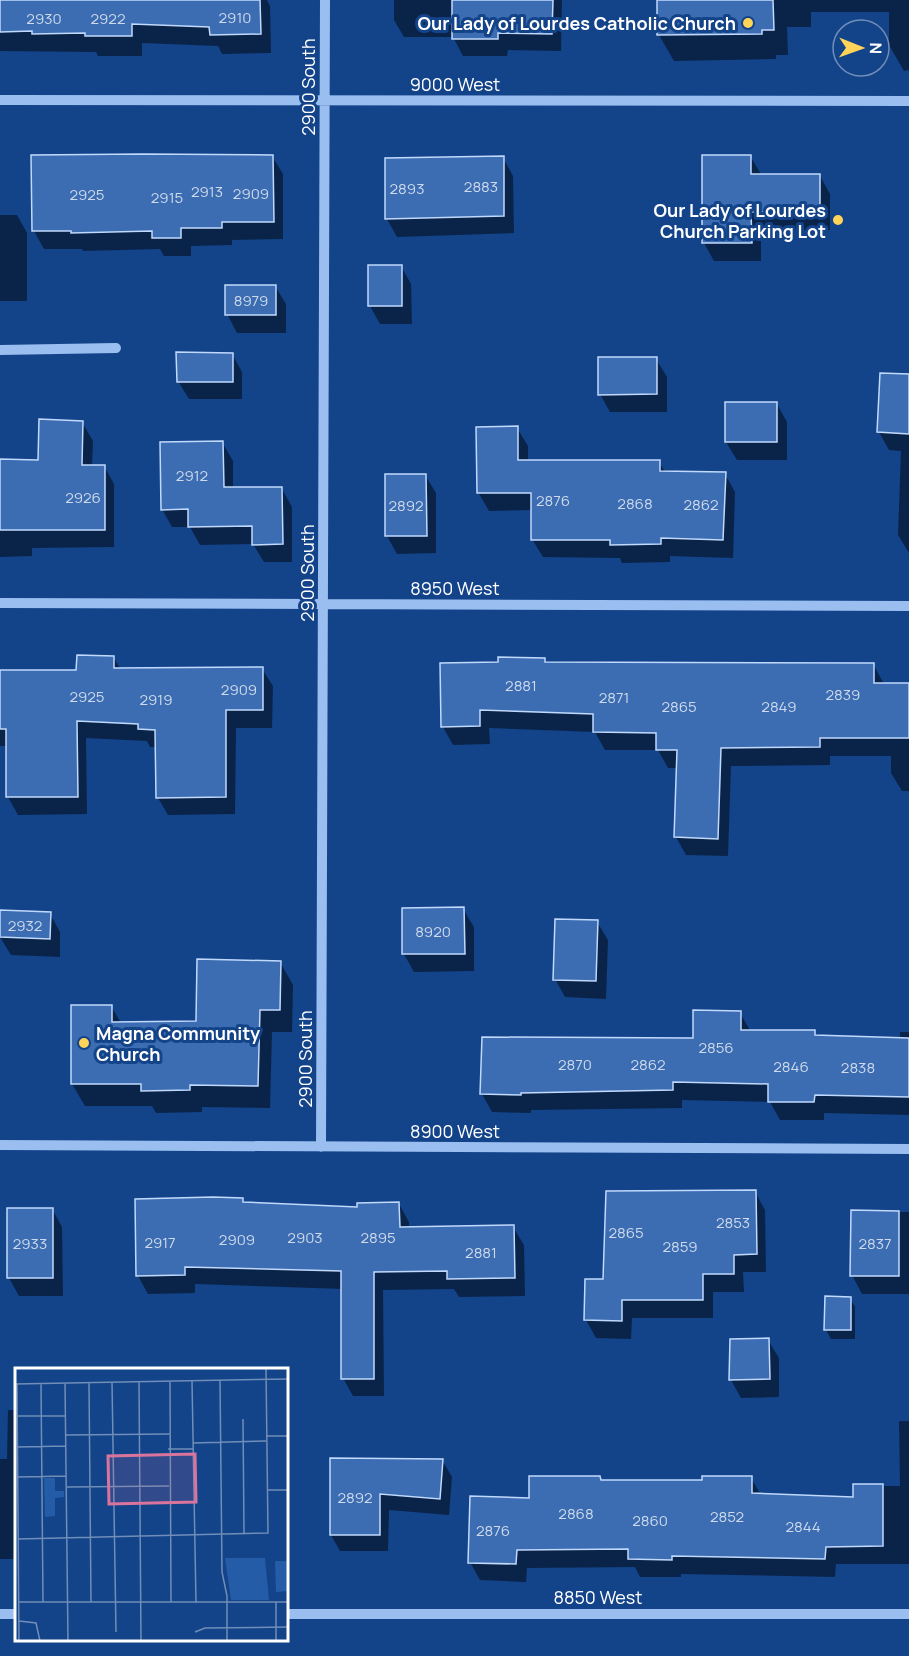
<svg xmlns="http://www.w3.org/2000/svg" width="909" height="1656" font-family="Manrope,sans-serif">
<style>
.shadow{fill:#0007}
.building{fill:#3c6db2;stroke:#c0d9fc;stroke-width:1.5}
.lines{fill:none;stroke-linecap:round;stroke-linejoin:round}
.minor{stroke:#9abef0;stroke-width:10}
.poi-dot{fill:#ffd458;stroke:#134389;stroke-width:2}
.labels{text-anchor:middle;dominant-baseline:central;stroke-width:6;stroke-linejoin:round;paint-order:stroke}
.number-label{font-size:15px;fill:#cedaec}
.poi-label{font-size:18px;font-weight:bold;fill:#fff;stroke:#134389;text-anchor:end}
.street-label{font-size:18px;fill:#fff;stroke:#134389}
.inset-road{fill:none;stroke:#718eb8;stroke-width:1.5}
.view{fill:#da749d;fill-opacity:0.15;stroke:#da749d;stroke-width:3}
.inset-edge{fill:none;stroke:#fff;stroke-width:3}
</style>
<rect width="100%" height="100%" fill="#134389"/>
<path class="shadow" d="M0,0H267L270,6L271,53L222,54L218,46L142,43V56H98L96,52L0,51Z
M394,0H562L561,51L508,50L507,56H463L453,37H404L394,20Z
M658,0H909V70L904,71L889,45V12H811V27H787L788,55H776V59L674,61L659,35Z
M272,156L283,174V239L232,240V245L191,246V256H164L160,249L83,251L82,249H44L34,231Z
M750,156L761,174L820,176L830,194V230H761V261H714L704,243Z
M503,158L513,176L514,233L397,237L387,219Z
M0,215H17L27,233V301H0Z
M401,266L411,284L412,324H380L370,306L369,267Z
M275,286L286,304V333H237L227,314Z
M232,354L242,372V399H189L178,381Z
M656,359L667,377V412H610L600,394Z
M909,376V553L898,535L901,451L889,450L879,432Z
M777,404L787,422V460H737L726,442Z
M82,422L93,441L92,466H104L114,484V547L32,548V556L0,557V460L39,461Z
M517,428L528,446V462H659L665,472L725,474L735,492L733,558L670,556V562L622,563L620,558L543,557L532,539V510L489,511L478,492Z
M222,442L233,461V489H282L292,507V562H264L253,544L200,545L190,527H172L162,509Z
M425,475L436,493V553L397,554L387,536Z
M114,658L121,670L262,669L273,686L272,728H236L235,814L168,815L158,798L157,747H150L147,741L86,738L87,814L18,815L8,797L7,746H0V671L77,672Z
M544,660L546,663L873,664L884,684H909V791H902L891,773V756H830V765L731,766L728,856L686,855L676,837L678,768H668L658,750H605L595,732L489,728L490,744L453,745L443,727L499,663Z
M463,909L474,927V971L414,972L404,954Z
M50,914L60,932V957L11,955L0,937Z
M597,922L608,940L606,999L565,997L555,979Z
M280,962L293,985L292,1032H272L270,1108L202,1107V1112L156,1113L152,1106H85L72,1084L111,1006L121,1023H198Z
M740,1013L751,1032H814L817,1036L900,1039V1032H909V1115L824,1113V1120H780L770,1102L682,1100V1108L531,1110V1113L492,1112L482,1094L694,1039Z
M755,1192L765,1210L766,1272H743L744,1292H713V1318H632L631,1339L596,1338L586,1320L605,1280Z
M242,1200L244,1204L358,1209L399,1204L409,1222V1228L513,1227L524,1245L525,1296L459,1297L454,1289L383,1290L384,1396H353L343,1378V1289L195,1284V1293L148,1294L138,1276Z
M52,1209L62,1227L63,1296H19L9,1278Z
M852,1212H909V1294H862L852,1275Z
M850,1298L855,1307V1339H831L826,1330Z
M768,1340L779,1358V1397L741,1398L731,1380Z
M8,1410H16V1559H0V1459H7Z
M899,1421H909V1564H836L835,1577L681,1574V1577H640L635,1567L527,1568L526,1582L480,1580L470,1562L531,1500L600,1477L602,1482L703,1481L751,1478L761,1495L855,1498V1486H900Z
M331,1459L442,1460L452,1477L449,1515L389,1510L388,1551H340L331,1535Z"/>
<path class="building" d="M0,0H260L261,34L210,35L209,27L132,24V36H85V33L32,34V31L0,32Z
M452,0H553L552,34L498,33V39H452Z
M657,0H773L774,30H762V34L657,35Z
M142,154L273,155L274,222H222V228H181V238H152V231L71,233V231H32L31,155Z
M702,155H751V174H820V212H751L752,243H702Z
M504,156V216L385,219V158Z
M368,265H402V306H368Z
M225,285H276V315H225Z
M176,352L233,353V382H177Z
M598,357H657V394L598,395Z
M880,373L909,374V434L877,432Z
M725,402H777V442H725Z
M39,419L83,421L82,465H105V530H0V459L38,460Z
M518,426V460H660V471L726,472L723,540L661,538V544L610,545V540H531V493H477L476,427Z
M223,441L224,487H282L283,544L252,545V526L188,527V509L161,510L160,442Z
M385,474H426L427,536H385Z
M77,655L114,656V668L263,667V710H226V797L156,798L155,730L138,729V724L77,721L78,797H6V729H0V670H76Z
M498,657L545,658V662L874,663V683H909V738H820V747L721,748L718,839L674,837L677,750H656V733L593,732V714L480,710V726L441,727L440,663L498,662Z
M464,907L465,954H402V908Z
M0,910L51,912L50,939L0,937Z
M555,919L598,920L596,981L553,980Z
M197,959L281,961L280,1010H260L258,1086L190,1085V1090L141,1091V1084H71V1005H112V1022L196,1021Z
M693,1010L741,1011V1030H815V1035L909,1038V1097L815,1095L814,1102H768V1084L673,1082V1090L521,1093V1095L480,1094L482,1037L693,1038Z
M756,1190L757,1254L734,1255V1274H703V1300H622V1321L584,1320L585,1279H603L606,1191Z
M213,1197L243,1198V1202L357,1207V1203L399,1202L400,1227L514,1225L515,1278L447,1279V1271L374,1272V1379H341V1271L185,1267V1275L136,1276L135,1199Z
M7,1208H53V1278H7Z
M851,1210L899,1211V1276H850Z
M825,1296L851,1297V1330H824Z
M769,1338L770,1379L729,1380L730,1339Z
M330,1458L443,1459L440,1499L380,1494V1535H330Z
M529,1476H600L601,1480H702V1476H752V1493L853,1497V1484H883V1546L826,1547L825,1559L672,1556V1560L628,1559V1549L517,1550L516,1564L468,1563L470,1496L529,1498Z"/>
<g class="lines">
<path class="minor" d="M0,100L909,101
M0,350L116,348
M0,603L909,606
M0,1145L909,1149
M321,1147L325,0
M0,1614H16
M286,1614H909"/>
</g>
<g class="poi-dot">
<circle cx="748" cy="23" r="6"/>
<circle cx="838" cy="220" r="6"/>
<circle cx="84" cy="1043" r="6"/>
</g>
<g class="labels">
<g class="number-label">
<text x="235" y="17">2910</text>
<text x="44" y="18">2930</text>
<text x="108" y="18">2922</text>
<text x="481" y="186">2883</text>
<text x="407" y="188">2893</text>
<text x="207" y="191">2913</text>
<text x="251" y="193">2909</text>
<text x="87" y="194">2925</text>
<text x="167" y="197">2915</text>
<text x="251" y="300">8979</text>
<text x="192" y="475">2912</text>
<text x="83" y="497">2926</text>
<text x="553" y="500">2876</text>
<text x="635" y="503">2868</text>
<text x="701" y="504">2862</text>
<text x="406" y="505">2892</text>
<text x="521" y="685">2881</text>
<text x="239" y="689">2909</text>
<text x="843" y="694">2839</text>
<text x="87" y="696">2925</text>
<text x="614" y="697">2871</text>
<text x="156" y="699">2919</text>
<text x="679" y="706">2865</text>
<text x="779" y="706">2849</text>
<text x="25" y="925">2932</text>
<text x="433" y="931">8920</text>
<text x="716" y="1047">2856</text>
<text x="575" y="1064">2870</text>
<text x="648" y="1064">2862</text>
<text x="791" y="1066">2846</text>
<text x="858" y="1067">2838</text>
<text x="733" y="1222">2853</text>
<text x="626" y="1232">2865</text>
<text x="305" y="1237">2903</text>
<text x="378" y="1237">2895</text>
<text x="237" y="1239">2909</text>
<text x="160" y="1242">2917</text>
<text x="30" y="1243">2933</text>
<text x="875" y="1243">2837</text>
<text x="680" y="1246">2859</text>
<text x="481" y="1252">2881</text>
<text x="355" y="1497">2892</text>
<text x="576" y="1513">2868</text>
<text x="727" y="1516">2852</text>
<text x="650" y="1520">2860</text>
<text x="803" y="1526">2844</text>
<text x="493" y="1530">2876</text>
</g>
<g class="poi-label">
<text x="736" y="23">Our Lady of Lourdes Catholic Church</text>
<text x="826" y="210">Our Lady of Lourdes<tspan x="826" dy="21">Church Parking Lot</tspan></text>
<text x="96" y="1033" text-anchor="start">Magna Community<tspan x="96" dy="21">Church</tspan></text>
</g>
<g class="street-label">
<text x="455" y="84">9000 West</text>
<text transform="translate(308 87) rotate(-90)">2900 South</text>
<text transform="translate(307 573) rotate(-90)">2900 South</text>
<text x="455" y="588">8950 West</text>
<text transform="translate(305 1059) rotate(-90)">2900 South</text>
<text x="455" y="1131">8900 West</text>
<text x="598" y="1597">8850 West</text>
</g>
</g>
<g transform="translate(15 1368)">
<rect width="273" height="273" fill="#134389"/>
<path d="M29,110H40V123H49V129L40,130V148L30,149ZM210,190H250L254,232H216ZM260,193H273V223L261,224Z" fill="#255ca8"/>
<path class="inset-road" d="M205,12L207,204L212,228V273M155,13L156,234M177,13L181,235M97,14L101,264M124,14L126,273M50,15L53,273M74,15L76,234M0,16L273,11M2,16L4,273M26,16L28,234M2,48H51M228,51L229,165M51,67L156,66M251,68H273M178,75L251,73M2,79L51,78M153,81H178M3,109L51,108M52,119L154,118M252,122H273M3,171L253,165L251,0M4,234H273M4,253L21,255L25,273M180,264L190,260L273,259M261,273V234"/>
<path class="view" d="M180,86L181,134L94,136L93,88Z"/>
<rect width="273" height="273" class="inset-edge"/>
</g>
<g transform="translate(861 48) rotate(91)"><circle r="28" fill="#134389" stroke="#718eb8" stroke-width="1.5"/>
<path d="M0-4.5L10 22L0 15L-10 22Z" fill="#ffd458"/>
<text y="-9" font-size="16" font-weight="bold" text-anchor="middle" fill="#ffffff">N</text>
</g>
</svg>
